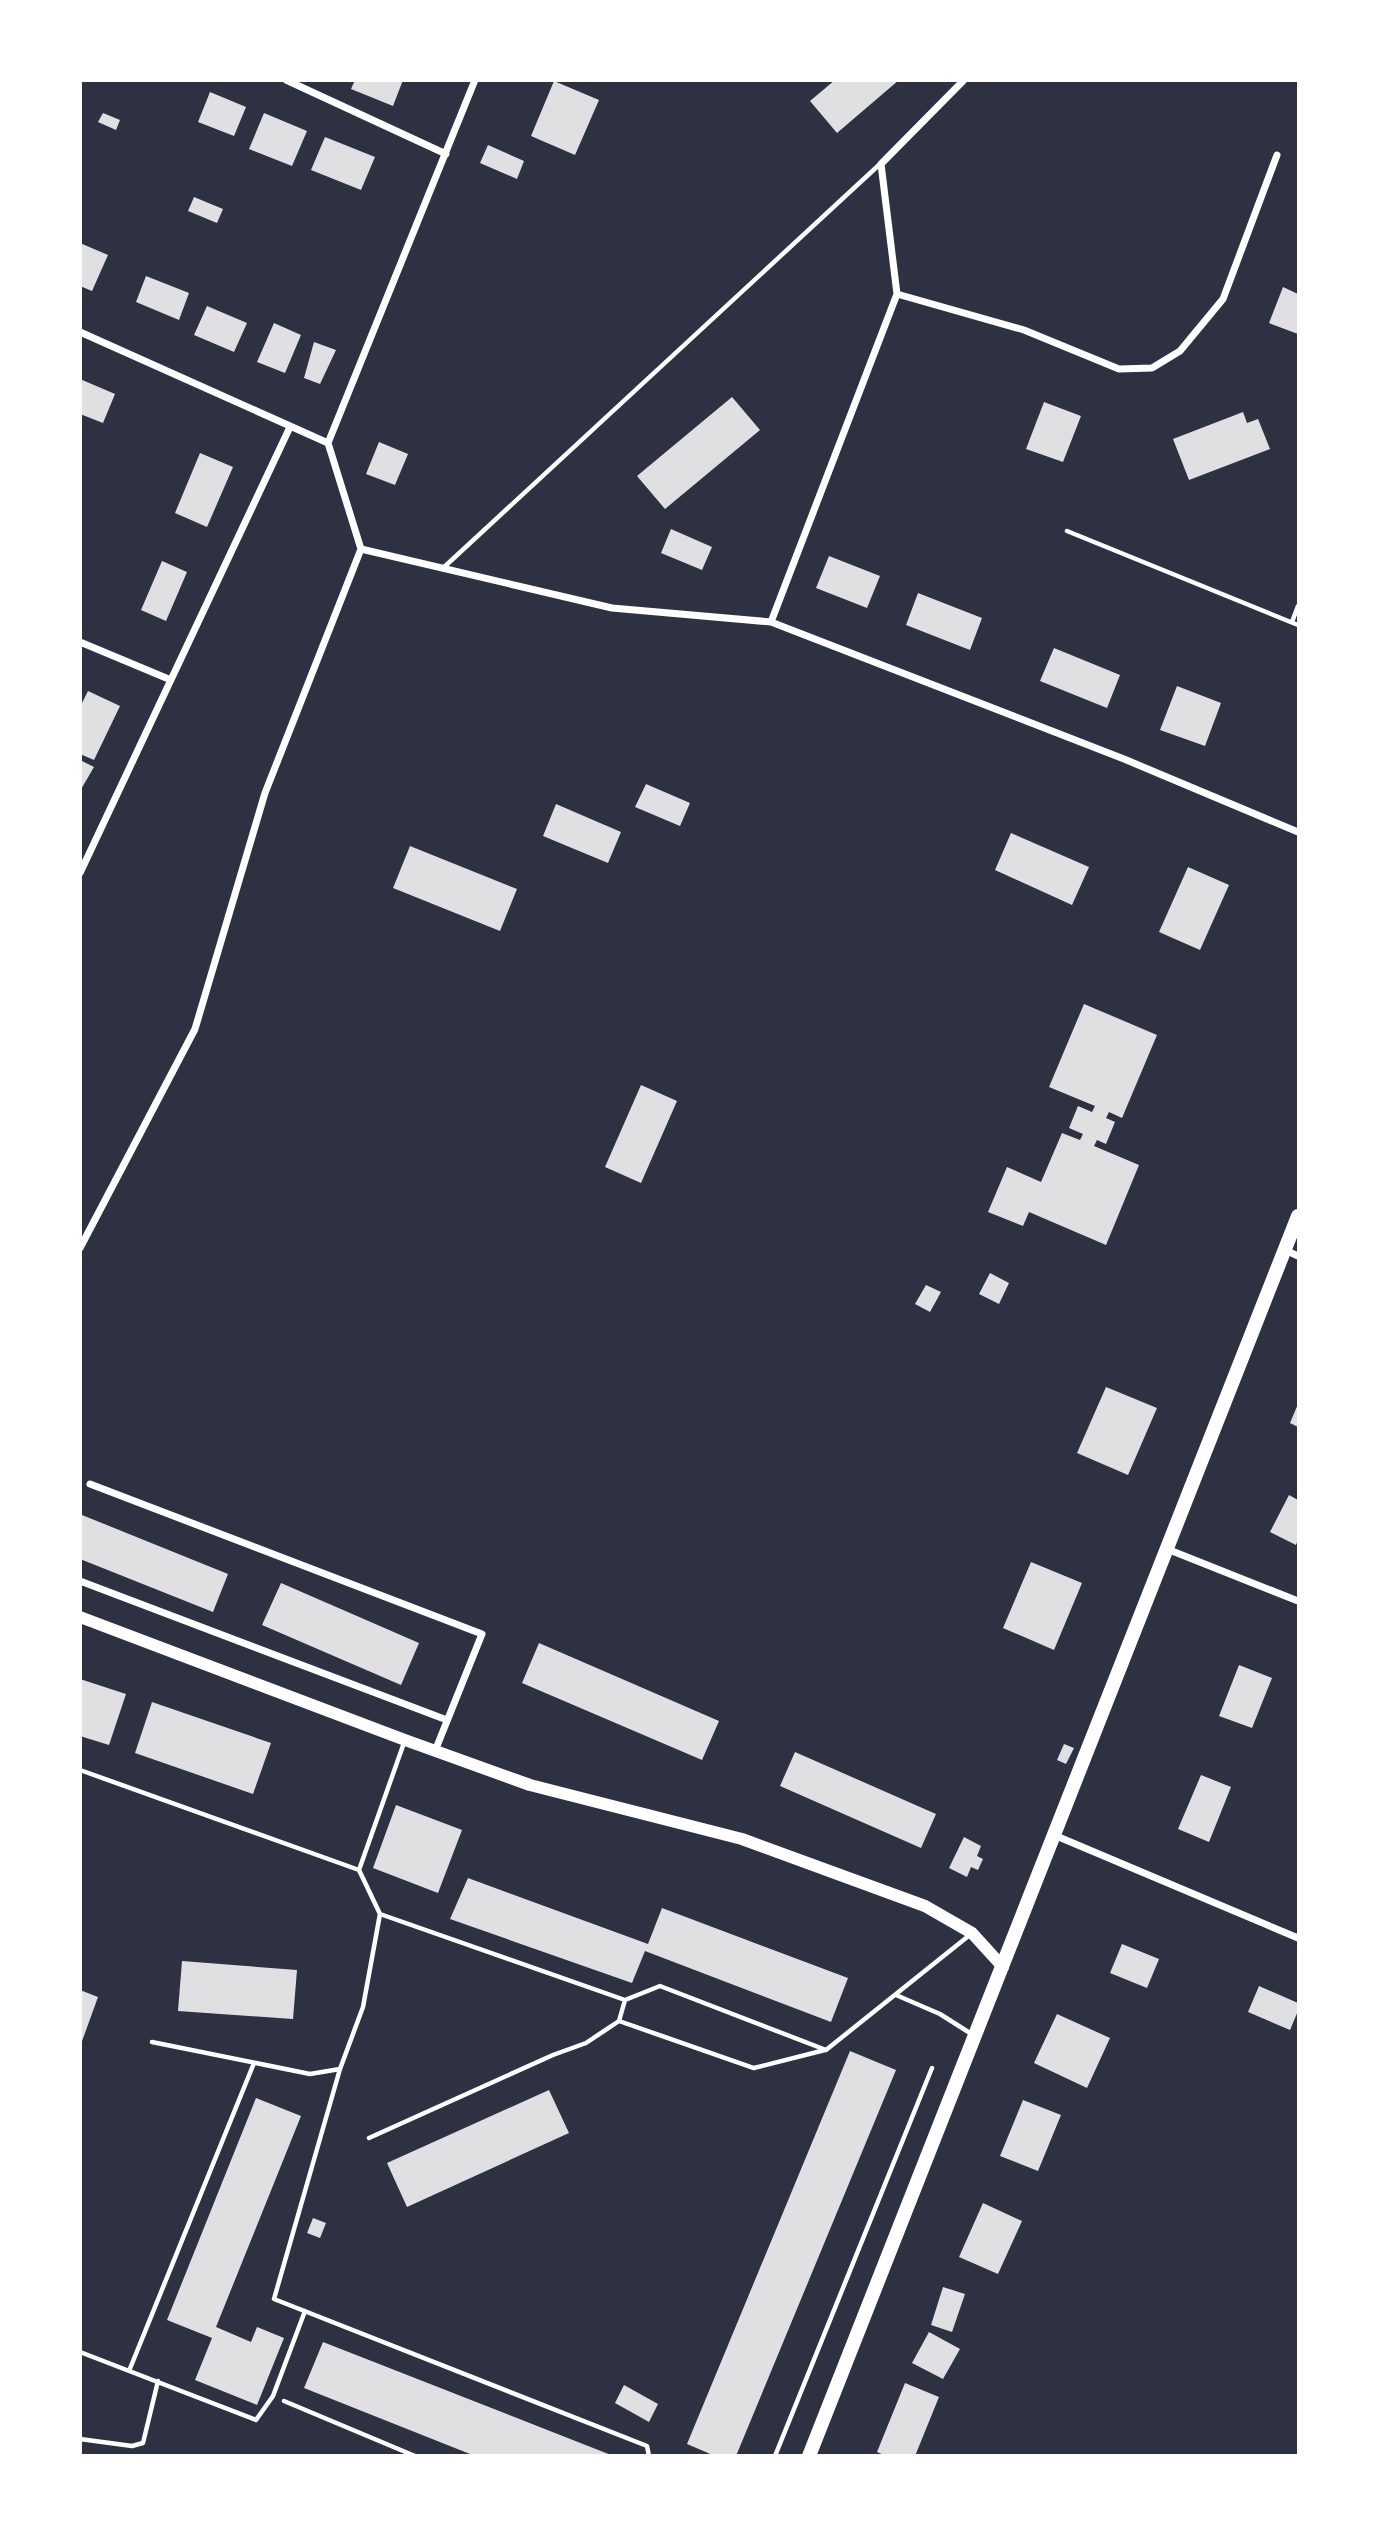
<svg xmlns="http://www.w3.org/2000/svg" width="1379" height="2536" font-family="Raleway,sans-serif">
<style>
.building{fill:#e0e0e3}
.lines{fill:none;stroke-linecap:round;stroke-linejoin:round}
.path{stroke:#fff;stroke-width:4.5}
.service{stroke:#fff;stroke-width:4.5}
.minor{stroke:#fff;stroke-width:7}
.tertiary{stroke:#fff;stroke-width:12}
.secondary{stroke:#fff;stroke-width:14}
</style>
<rect width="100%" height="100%" fill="#2d3142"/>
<path class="building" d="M355,80H403L393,106L351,89Z
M835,80H899L837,133L810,101Z
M554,81L599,100L575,155L531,136Z
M210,92L246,107L234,136L198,122Z
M103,113L120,120L116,130L98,122Z
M264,113L307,131L292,166L249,149Z
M325,137L375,157L361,190L311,170Z
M488,145L524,161L517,179L480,163Z
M194,197L223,209L217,223L188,211Z
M80,243L108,255L92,291L80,286Z
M146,276L189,293L179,320L136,302Z
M1283,287L1298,294V334L1269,323Z
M207,306L247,323L234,352L194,335Z
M274,323L301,335L285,373L257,362Z
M314,342L336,350L320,384L304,378Z
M80,379L115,394L103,423L80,414Z
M732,397L760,430L665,509L637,476Z
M1044,402L1081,416L1063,462L1026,449Z
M1243,412L1247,423L1258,419L1270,449L1189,480L1173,439Z
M379,442L408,454L395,485L366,474Z
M200,453L233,467L207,527L175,513Z
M671,529L712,547L702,570L661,553Z
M829,556L880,576L867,608L816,588Z
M162,561L187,572L166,621L141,610Z
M918,593L982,618L970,650L906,625Z
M1054,648L1120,675L1107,708L1040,681Z
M1177,686L1221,703L1205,746L1160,730Z
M88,691L120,706L94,760L80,754V707Z
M80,760L94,767L80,791Z
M646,784L690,803L680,826L635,807Z
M556,804L621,832L608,863L543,836Z
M1011,833L1089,867L1072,905L995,870Z
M410,846L517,889L500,931L393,888Z
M1188,867L1229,885L1200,950L1159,932Z
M1084,1004L1157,1035L1122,1118L1109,1112L1106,1118L1115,1122L1106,1144L1097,1140L1094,1146L1139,1165L1106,1245L1029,1212L1023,1226L988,1212L1007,1167L1041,1182L1062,1133L1080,1140L1083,1134L1069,1128L1078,1106L1092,1112L1095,1106L1049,1087Z
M641,1085L677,1101L641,1183L605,1167Z
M990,1273L1009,1283L999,1304L979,1294Z
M926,1285L941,1292L930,1312L915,1304Z
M1106,1387L1157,1408L1128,1475L1077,1453Z
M1298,1404V1427L1290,1423Z
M1289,1495L1298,1500V1539L1296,1545L1270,1532Z
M82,1515L228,1574L213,1612L80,1559Z
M1031,1562L1082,1583L1054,1650L1003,1628Z
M281,1583L419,1643L401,1685L262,1625Z
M539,1643L719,1721L702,1760L522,1683Z
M1239,1665L1272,1678L1252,1728L1219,1716Z
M80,1679L126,1694L109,1745L80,1736Z
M152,1702L271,1743L253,1794L135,1753Z
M1064,1744L1074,1748L1066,1764L1057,1760Z
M795,1752L936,1814L921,1848L780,1786Z
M1201,1775L1231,1787L1209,1842L1178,1829Z
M396,1805L462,1830L438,1893L373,1868Z
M964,1837L981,1846L977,1856L983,1859L978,1870L971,1867L967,1877L949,1868Z
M468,1878L648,1944L662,1908L848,1978L831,2022L645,1951L632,1983L450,1919Z
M1122,1944L1159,1959L1147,1988L1110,1973Z
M182,1961L297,1970L293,2019L178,2011Z
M1259,1986L1298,2003V2011L1290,2030L1248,2012Z
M80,1990L98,1997L81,2044H80Z
M1057,2014L1110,2038L1087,2088L1034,2063Z
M850,2051L896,2070L736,2456H715L687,2444Z
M549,2090L569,2133L407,2207L387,2163Z
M256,2098L301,2116L216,2327L251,2342L257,2327L284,2338L257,2405L195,2380L212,2338L167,2320Z
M1023,2100L1061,2115L1038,2171L1000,2156Z
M983,2203L1022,2221L998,2274L959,2257Z
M313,2218L326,2223L320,2238L307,2233Z
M943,2287L965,2294L952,2332L931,2325Z
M929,2332L960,2349L943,2379L912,2363Z
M323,2342L611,2455V2456H475L304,2388Z
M905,2383L939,2397L915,2456H886L877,2452Z
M624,2385L658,2404L649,2422L615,2403Z"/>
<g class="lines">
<path class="path" d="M284,2401L415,2456
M775,2456L932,2068"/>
<path class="service" d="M1067,531L1298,625
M442,569L880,164
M1292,622L1298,606
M405,1740L359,1870L380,1914L363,2007L340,2069L274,2299L647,2446L649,2456
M80,1770L359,1870
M380,1914L625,2000L660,1986L826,2050L971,1934
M896,1995L940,2014L973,2035
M619,2021L754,2068L825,2050
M152,2042L310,2074L340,2069
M369,2138L553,2055L586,2043L619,2021L625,2000
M80,2352L256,2420L273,2396L305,2311
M129,2371L254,2063
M80,2439L132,2446L143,2443L158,2381"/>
<path class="minor" d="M286,80L446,154
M897,294L1024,330L1119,369L1152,368L1180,351L1223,299L1277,155
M80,332L328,443
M361,549L612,608L771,622L1124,759L1298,832
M771,622L897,294L881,164L963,81
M80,642L171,680
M80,873L290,427
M80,1248L195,1029L265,793L361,549L328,443L475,80
M1285,1250L1298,1256
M90,1484L482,1634L435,1751
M1167,1549L1298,1601
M80,1581L447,1720
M1054,1835L1298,1938"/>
<path class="tertiary" d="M80,1617L405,1740L530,1785L742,1839L925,1906L972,1933L1003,1967"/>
<path class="secondary" d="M809,2456L1298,1216"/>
</g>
<rect width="1379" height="2536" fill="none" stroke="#ffffff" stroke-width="164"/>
</svg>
